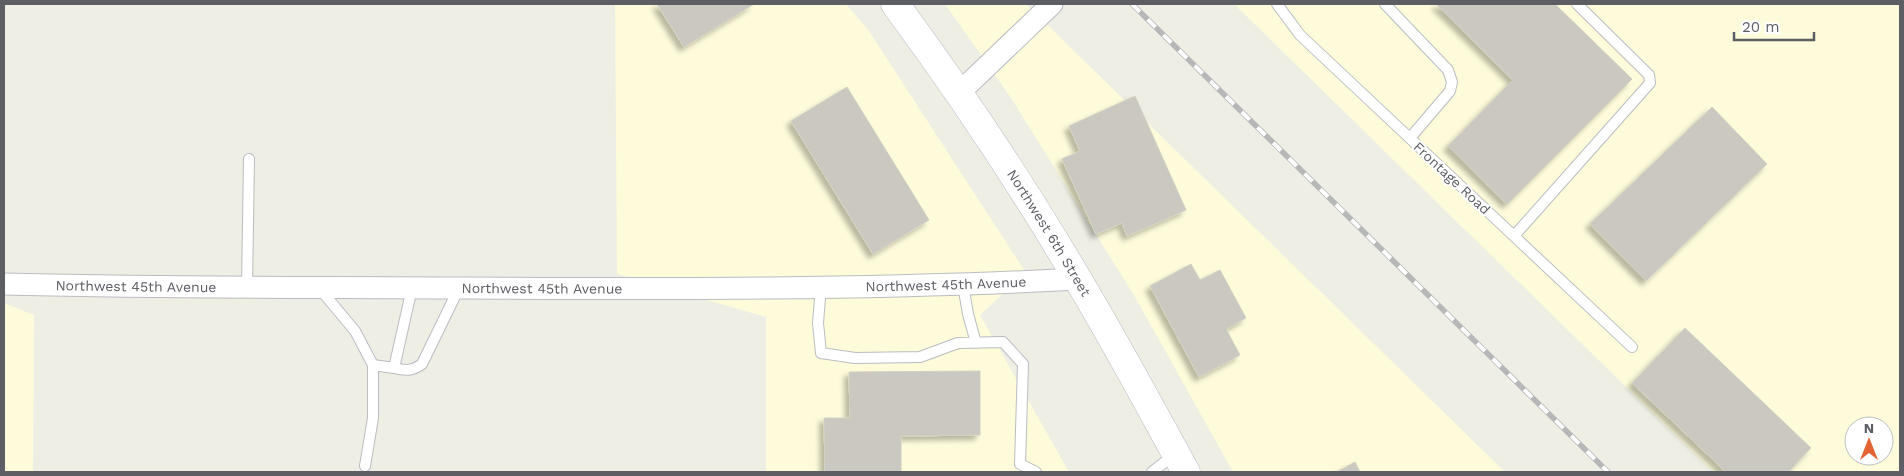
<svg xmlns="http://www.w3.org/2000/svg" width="1904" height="476" font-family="'Work Sans',sans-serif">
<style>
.commercial{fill:#fdfbda;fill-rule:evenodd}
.building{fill:#cac8c1;stroke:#d2d0c2;filter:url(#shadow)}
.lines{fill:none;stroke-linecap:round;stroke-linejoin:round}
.lane-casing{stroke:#bbbcc2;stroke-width:12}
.street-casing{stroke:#bbbcc2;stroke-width:23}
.secondary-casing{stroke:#b9bbc1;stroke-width:29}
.lane{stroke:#fff;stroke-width:10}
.street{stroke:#fff;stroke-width:21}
.secondary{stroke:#fff;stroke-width:28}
.rail-casing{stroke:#b6b7b7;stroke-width:5.5}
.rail{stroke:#fff;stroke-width:4;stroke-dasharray:11;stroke-linecap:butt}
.labels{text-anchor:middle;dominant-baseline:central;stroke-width:4;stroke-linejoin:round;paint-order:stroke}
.street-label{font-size:14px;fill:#5c5e64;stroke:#fff}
</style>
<defs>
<filter id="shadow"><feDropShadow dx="-4.5" dy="4.5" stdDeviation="2.5" flood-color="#0004"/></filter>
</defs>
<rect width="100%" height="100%" fill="#eeeee4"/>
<path class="commercial" d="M615,4H846L869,31L1026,273L980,315L1069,472H766V317L617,274Z
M945,4H1026L1505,472H1233L1135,297L1011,98Z
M1234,4H1900V472H1713ZM1854,426H1884V456H1854Z
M4,303L34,315L33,472H4Z"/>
<path class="building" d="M657,4H754L684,47Z
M1436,4H1555L1632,79L1507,204L1448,146L1513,80Z
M847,87L929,220L873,254L791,121Z
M1135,96L1186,210L1127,236L1122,223L1096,234L1062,159L1080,151L1069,126Z
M1712,107L1767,164L1646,281L1590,224Z
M1191,264L1200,280L1220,270L1246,318L1226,329L1240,355L1199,377L1150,286Z
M1685,328L1811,448L1788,472H1726L1632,383Z
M980,371V435L901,436V472H825L824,418H850L849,372Z
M1355,462L1360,472H1337Z"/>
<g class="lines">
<defs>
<path id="lane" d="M1277,4L1300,35L1632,347
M1385,4L1448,70L1452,82L1450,91L1410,138
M1514,236L1650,83L1649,75L1577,4
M963,285L968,314L976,343
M821,286L818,323L821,353L855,358L920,357L958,343L1003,342L1023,364L1020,464L1036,472
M247,287L249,159
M320,289L355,331L373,365V418L365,466
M373,365L394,368L412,288
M394,368C406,371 412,371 422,364L459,288
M1152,472L1175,454"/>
<g id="street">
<path d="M959,93L1052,4"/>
<path id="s1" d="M4,284C157,288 310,287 463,288C668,289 873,290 1078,279"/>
</g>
<g id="secondary">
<path id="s2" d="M895,4C960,92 1021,183 1077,278C1115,341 1150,407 1186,472"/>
</g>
</defs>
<use href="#lane" class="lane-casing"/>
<use href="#street" class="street-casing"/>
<use href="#secondary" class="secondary-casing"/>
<use href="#lane" class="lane"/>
<use href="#street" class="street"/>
<use href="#secondary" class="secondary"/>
<defs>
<path id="rail" d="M1132,4L1608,472"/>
</defs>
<use href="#rail" class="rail-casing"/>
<use href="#rail" class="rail"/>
</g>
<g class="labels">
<g class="street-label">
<text transform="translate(1452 178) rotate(43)">Frontage Road</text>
<text stroke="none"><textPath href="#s2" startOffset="276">Northwest 6th Street</textPath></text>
<text stroke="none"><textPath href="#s1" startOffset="942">Northwest 45th Avenue</textPath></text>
<text stroke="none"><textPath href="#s1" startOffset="132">Northwest 45th Avenue</textPath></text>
<text stroke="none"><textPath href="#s1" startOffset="538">Northwest 45th Avenue</textPath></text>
</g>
</g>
<rect width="1904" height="476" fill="none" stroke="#5c5e64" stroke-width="10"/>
<g transform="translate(1869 441)"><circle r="24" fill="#ffffff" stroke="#bebfc1"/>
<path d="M0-4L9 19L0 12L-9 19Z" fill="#e46333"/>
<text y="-8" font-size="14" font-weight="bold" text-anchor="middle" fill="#5c5e64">N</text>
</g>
<path d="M1734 32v8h80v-8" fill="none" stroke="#5c5e64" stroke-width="2.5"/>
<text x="1742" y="32" font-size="15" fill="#5c5e64" stroke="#ffffff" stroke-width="4" paint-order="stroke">20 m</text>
</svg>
